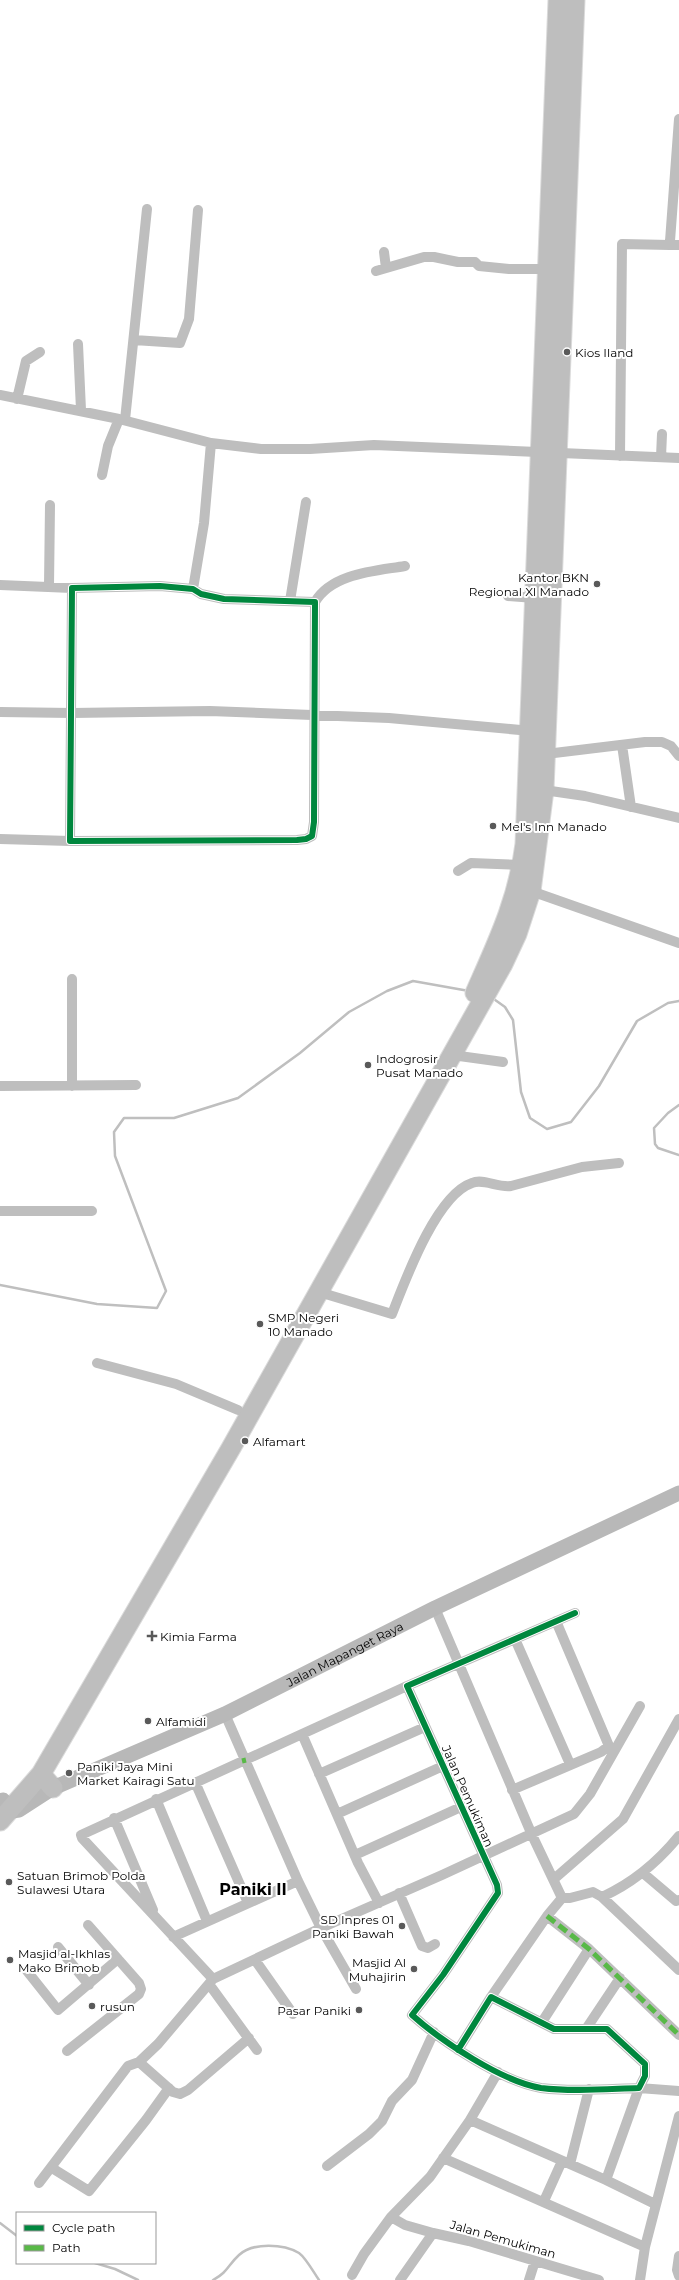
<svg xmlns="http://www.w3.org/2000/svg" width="679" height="2280" font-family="Montserrat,sans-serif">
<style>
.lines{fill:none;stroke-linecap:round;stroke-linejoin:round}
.stream{stroke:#bfbfbf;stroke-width:2.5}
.highway-casing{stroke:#dbdbdb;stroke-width:21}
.street{stroke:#bebebe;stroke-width:10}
.secondary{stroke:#b8b8b8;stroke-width:15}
.highway{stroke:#bebebe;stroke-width:19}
.quiet{stroke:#58b947;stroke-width:5;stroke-dasharray:10 5;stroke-linecap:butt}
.cycleway-casing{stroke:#fff;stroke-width:8}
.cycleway{stroke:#00873e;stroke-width:6}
.poi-dot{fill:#595959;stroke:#fff;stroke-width:1.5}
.labels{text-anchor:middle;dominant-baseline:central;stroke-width:4;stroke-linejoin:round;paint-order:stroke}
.poi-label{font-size:12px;fill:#000;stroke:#fff;text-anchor:start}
.street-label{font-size:12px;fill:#000;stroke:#fff}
.district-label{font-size:16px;font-weight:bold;fill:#000;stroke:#fff}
</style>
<rect width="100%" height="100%" fill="#fff"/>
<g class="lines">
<path class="stream" d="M491,997L505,1007L513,1020L521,1092L530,1118L547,1129L571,1122L599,1086L637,1021L668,1003L679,1001
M679,1105L668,1113L654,1128L655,1144L658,1148L679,1155
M0,1285L97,1304L157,1308L166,1291L115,1156L114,1132L124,1118H174L238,1098L300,1053L349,1012L387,991L413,981L469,991
M0,2223L17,2236
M95,2263L115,2269L138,2280
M213,2280C228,2272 228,2265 239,2255C253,2242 284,2244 299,2253C306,2258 314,2273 319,2280"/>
<defs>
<path id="highway" d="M475,993C497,943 518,900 525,844L558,0
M41,1774L53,1788
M0,1821L41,1774L231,1448L503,964L517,934L531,891L544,790L575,0"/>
</defs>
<use href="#highway" class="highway-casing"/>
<path class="street" d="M679,119L670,241V245H679
M384,252L386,268
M376,271L424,257H434L458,262H475L479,266L509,269H549
M134,340L180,343L189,319L198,210
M78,344L81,410
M0,395L119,419L211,443L204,523L193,589
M17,399L26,361L40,352
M125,420L147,209
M211,443L261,449H310L374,445L679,458
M620,456L622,244L670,245
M661,457L662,434
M102,475L108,446L119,419
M0,585L72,588
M49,586L50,505
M160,586L193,589L201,594L224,599L315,602L314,822L312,836L306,839L297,840L70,841L72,588Z
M508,596L535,598
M290,601L306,502
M315,602C332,573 376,571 405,566
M0,712L72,713L210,711L389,718L531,731
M622,745L631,807
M546,754L645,742H662L671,746L679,756
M544,790L585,796L679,818
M0,839L70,841
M458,871L471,863L522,865
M531,891L679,943
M452,1055L503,1062
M0,1086L136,1085
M72,1086V979
M0,1211H92
M319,1292L392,1314C405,1281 436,1195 472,1183C483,1178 498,1188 511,1186L582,1167L619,1163
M97,1363L176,1384L238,1410
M435,1608L532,1835L562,1898L547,1916L491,1997
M515,1639L570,1764
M225,1714L298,1881L321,1928L356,1989
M302,1734L358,1863L379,1903
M319,1774L425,1727
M195,1782L248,1903
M512,1790L601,1752L609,1746L556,1621
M156,1799L207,1921
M337,1814L443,1766
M114,1818L153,1910
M355,1855L461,1807
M643,1873L676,1901L679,1900
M554,1879L623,1819L679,1719
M399,1893L422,1946L428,1948L435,1944
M602,1897L679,1970
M562,1898H570L593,1892L602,1897C633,1883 657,1863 679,1836
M547,1916L589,1949L679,2035
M173,1937L298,1881
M58,1947L89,1985
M255,1960L293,2014
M27,1971L58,2010L118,1959
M213,1979L82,1838L81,1835L407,1686
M209,1984L257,2050
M542,2022L589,1949
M586,2029L620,1978
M458,2050L491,1997L554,2029H607L645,2064V2076L639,2088C607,2089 573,2092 541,2088C503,2082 441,2041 412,2015L443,1975L498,1893L497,1885L407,1686L575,1613
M67,2051L139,1994L141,1989L139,1983L88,1925
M139,2062L158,2044L213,1979L321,1928L442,1875L574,1814L590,1794L640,1706
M470,2120L498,2072
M443,2158L645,2247
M570,2164L589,2089
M327,2166L369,2134L382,2121L392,2101L412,2080L434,2032
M52,2168L89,2191L146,2120L169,2088
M606,2180L655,2204
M39,2183L128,2066L139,2062L173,2092L180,2094L188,2090L249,2038
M544,2201L562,2161
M391,2217L405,2225L433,2233
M679,2256L677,2270L679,2276
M352,2275L364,2254L391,2217L430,2177L470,2120L606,2180L639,2088L679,2091
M400,2280L433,2233L469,2241L599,2280
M529,2280L535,2261
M640,2280L645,2247L679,2116"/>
<path class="secondary" id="s1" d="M3,1800L12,1811L19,1810L53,1788L225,1714L435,1608L679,1493"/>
<use href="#highway" class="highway"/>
<path class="quiet" d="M242,1761L246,1760
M547,1916L589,1949L679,2035"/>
<defs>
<path id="cycleway" d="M160,586L193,589L201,594L224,599L315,602L314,822L312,836L306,839L297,840L70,841L72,588Z
M458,2050L491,1997L554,2029H607L645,2064V2076L639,2088C607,2089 573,2092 541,2088C503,2082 441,2041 412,2015L443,1975L498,1893L497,1885L407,1686L575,1613"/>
</defs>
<use href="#cycleway" class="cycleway-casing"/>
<use href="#cycleway" class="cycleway"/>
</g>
<g class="poi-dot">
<circle cx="567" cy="352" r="4"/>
<circle cx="597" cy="584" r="4"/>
<circle cx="493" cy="826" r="4"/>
<circle cx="368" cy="1065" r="4"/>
<circle cx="260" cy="1324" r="4"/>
<circle cx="245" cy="1441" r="4"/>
<path d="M150 1630h4v4h4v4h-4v4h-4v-4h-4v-4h4z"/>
<circle cx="148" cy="1721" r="4"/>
<circle cx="69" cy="1773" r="4"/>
<circle cx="9" cy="1882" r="4"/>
<circle cx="402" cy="1926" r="4"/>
<circle cx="10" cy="1960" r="4"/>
<circle cx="414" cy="1969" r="4"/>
<circle cx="92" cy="2006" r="4"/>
<circle cx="359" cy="2010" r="4"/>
</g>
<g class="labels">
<g class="poi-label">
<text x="575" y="352">Kios Iland</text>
<text x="589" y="577" text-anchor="end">Kantor BKN<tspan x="589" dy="14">Regional XI Manado</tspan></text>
<text x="501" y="826">Mel's Inn Manado</text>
<text x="376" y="1058">Indogrosir<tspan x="376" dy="14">Pusat Manado</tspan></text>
<text x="268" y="1317">SMP Negeri<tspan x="268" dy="14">10 Manado</tspan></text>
<text x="253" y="1441">Alfamart</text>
<text x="160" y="1636">Kimia Farma</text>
<text x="156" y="1721">Alfamidi</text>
<text x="77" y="1766">Paniki Jaya Mini<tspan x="77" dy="14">Market Kairagi Satu</tspan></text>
<text x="17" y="1875">Satuan Brimob Polda<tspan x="17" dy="14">Sulawesi Utara</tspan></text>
<text x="394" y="1919" text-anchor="end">SD Inpres 01<tspan x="394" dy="14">Paniki Bawah</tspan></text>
<text x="18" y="1953">Masjid al-Ikhlas<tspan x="18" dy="14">Mako Brimob</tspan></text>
<text x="406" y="1962" text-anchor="end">Masjid Al<tspan x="406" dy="14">Muhajirin</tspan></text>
<text x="100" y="2006">rusun</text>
<text x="351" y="2010" text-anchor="end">Pasar Paniki</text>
</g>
<g class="street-label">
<text stroke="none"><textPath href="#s1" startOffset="383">Jalan Mapanget Raya</textPath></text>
<text transform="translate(468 1796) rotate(66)">Jalan Pemukiman</text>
<text transform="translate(503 2239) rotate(16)">Jalan Pemukiman</text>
</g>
<g class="district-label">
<text x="253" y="1889">Paniki II</text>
</g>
</g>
<rect x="16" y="2212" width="140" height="52" fill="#ffffff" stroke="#999999"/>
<rect x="24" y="2225" width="20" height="6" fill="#00873e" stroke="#999999"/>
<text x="52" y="2232" font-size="12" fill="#000000">Cycle path</text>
<rect x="24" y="2245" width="20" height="6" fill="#58b947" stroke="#999999"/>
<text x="52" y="2252" font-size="12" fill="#000000">Path</text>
</svg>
